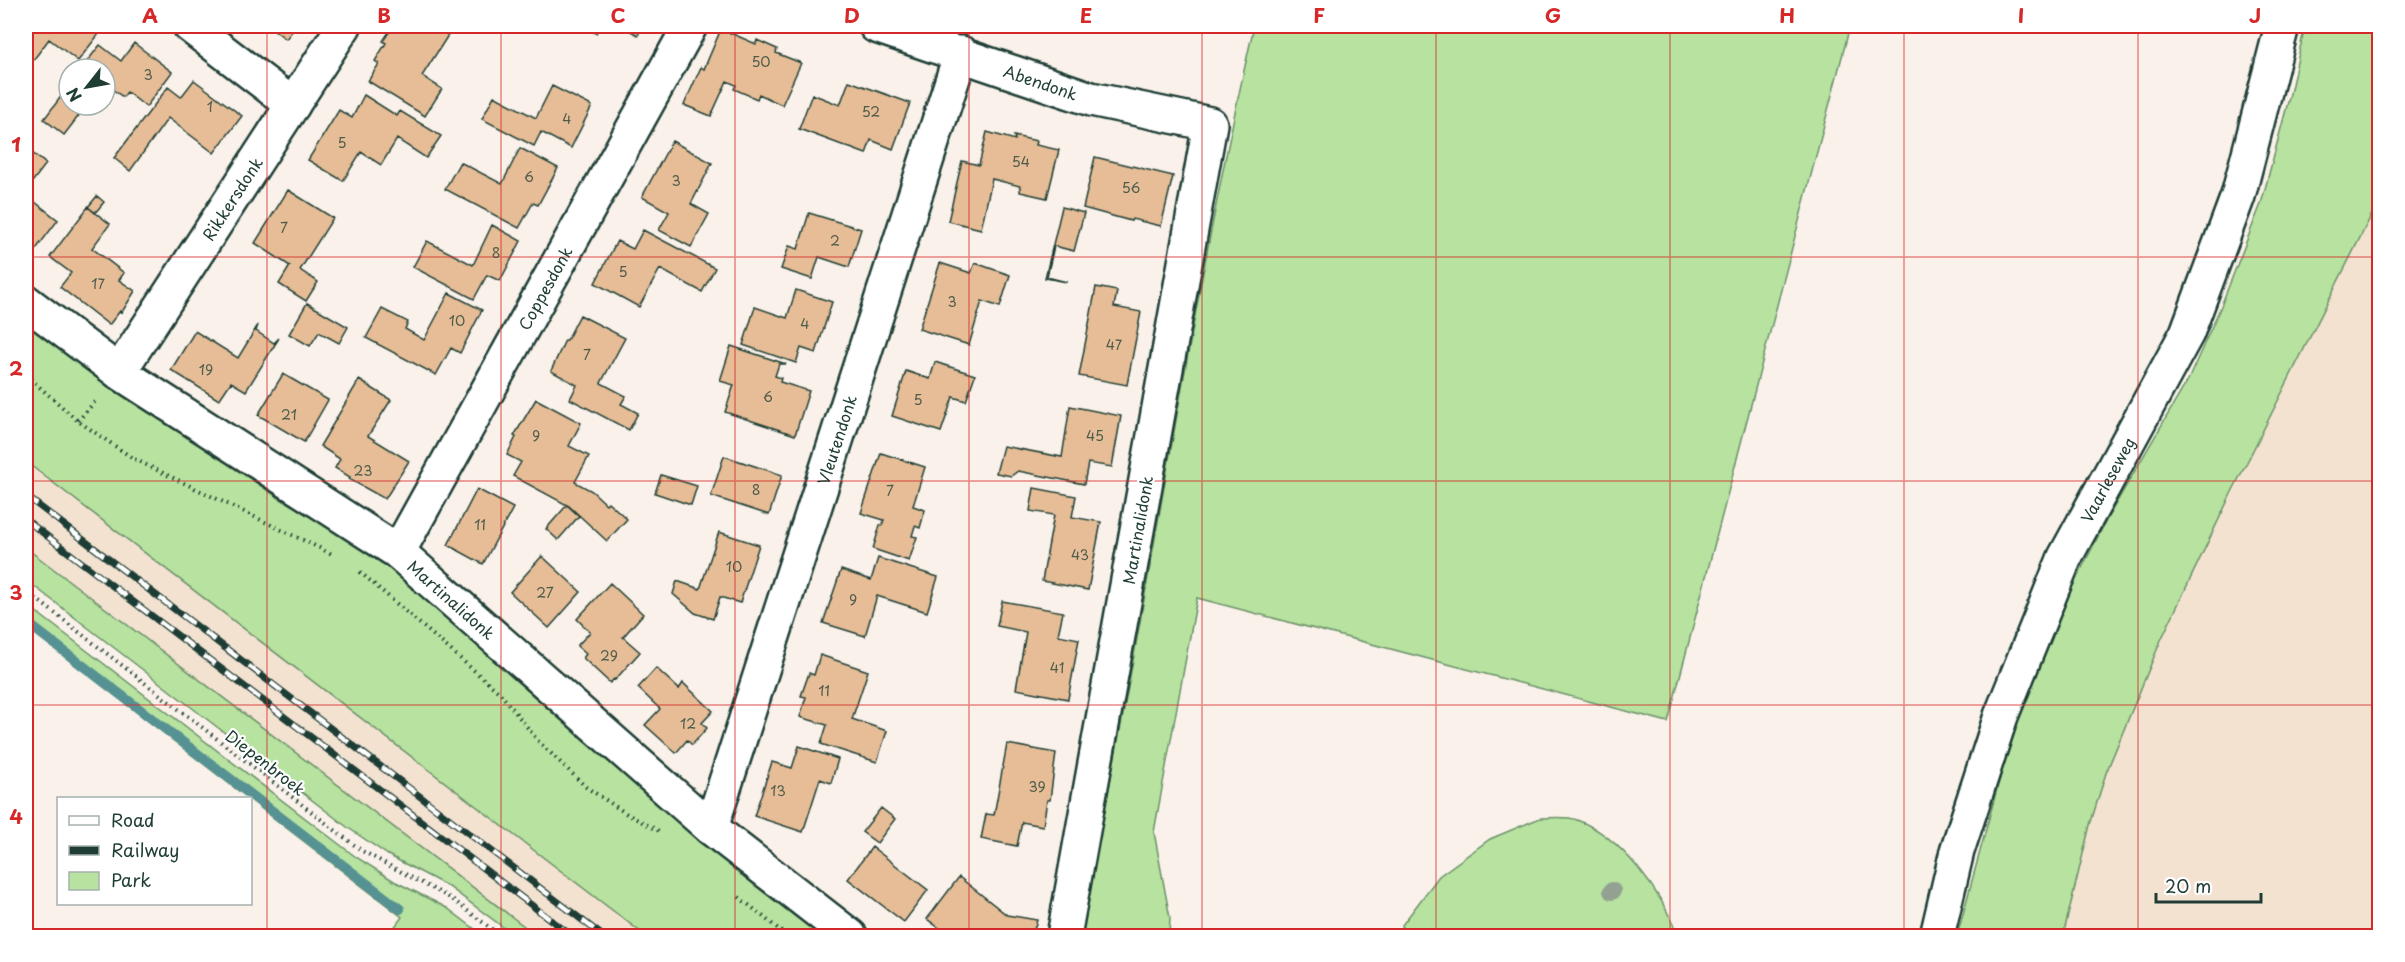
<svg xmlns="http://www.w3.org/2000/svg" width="2405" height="962" font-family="'Playpen Sans',sans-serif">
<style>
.built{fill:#f4e2d1}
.green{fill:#b7e29f;stroke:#6b906a;stroke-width:1.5}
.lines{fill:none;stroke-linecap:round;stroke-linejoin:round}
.stream{stroke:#569293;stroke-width:10}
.building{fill:#e6bd96;stroke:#1f3d34;stroke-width:1.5}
.minor-casing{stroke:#1f3d34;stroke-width:38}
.path{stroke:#1f3d34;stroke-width:4;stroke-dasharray:1.5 4.5;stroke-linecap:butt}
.minor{stroke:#fff;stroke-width:33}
.rail-casing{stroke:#1f3d34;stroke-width:7}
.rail{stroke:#fff;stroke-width:4.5;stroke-dasharray:14;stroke-linecap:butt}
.tree{fill:#92a191}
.grid{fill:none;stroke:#d62828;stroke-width:1.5;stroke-opacity:0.55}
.labels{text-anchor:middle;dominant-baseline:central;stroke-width:4.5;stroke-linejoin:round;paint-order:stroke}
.number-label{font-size:14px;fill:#515d4c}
.street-label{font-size:16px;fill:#1f3d34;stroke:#fff}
.neatline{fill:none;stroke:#d62828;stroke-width:2}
.grid-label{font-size:20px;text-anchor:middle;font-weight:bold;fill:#d62828}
</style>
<rect width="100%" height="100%" fill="#faf2ea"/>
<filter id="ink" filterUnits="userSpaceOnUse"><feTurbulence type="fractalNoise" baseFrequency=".0167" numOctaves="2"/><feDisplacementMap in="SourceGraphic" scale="12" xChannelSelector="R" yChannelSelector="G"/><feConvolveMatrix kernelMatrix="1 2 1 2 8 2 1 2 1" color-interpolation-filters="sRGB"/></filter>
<g filter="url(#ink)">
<path class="built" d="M2379,200V936H2063L2090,825L2106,773L2161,640L2231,494Z
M26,462L646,936H537L384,822L26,548Z"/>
<path class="green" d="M1254,26H1850L1668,722L1197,598L1154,832L1170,918L1169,936H1078C1145,634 1185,327 1254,26Z
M2305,26H2379V200L2231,494L2161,640L2106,773L2090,825L2063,936H1957L2020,704L2055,621L2108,517L2188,380L2221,306L2261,204L2289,98Z
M26,323L91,373L279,498L369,549L423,592L552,709L777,902L824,936H646L26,462Z
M26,548L537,936H515L449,887L388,855L347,827L26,580Z
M26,604L356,857L394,881L447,908L484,936H388L402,917L26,627Z
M1540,818C1551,818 1567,816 1577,820C1621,836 1663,894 1678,936H1402V925L1439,876L1490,839Z"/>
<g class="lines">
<path class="stream" d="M26,622L400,909"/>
</g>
<path class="building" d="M26,26H105L78,61L49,39L26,70Z
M269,26H296L286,39Z
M393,26H446L452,29L422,76L442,89L425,116L368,81L379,64L375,61L386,43L383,41Z
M582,26H600L596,33Z
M621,26H643L638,35Z
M721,29L756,44L757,40L777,49L776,53L801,63L782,105L759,94L757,99L734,89L736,85L727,81L711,116L684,105L701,67L704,69Z
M134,43L172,72L146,107L127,92L123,97L105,84V69H81L100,45L121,61Z
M194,80L242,116L214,153L168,118L130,171L114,158L168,87L181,97Z
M849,81L910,103L893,149L871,140L866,154L799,129L812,94L840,105Z
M69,86V105H87L64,135L44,119Z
M552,86L592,106L571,148L541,132L534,146L482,119L494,96L536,118Z
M364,95L397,116L400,111L441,136L426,158L397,139L381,165L361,152L343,181L308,160L339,110L352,118Z
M987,132L1015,140L1014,136L1037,141L1036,145L1059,150L1047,198L1020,192V186L992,179L981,229L948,221L962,161L979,165Z
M672,141L712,163L691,204L709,214L691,247L659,230L669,212L642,197Z
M26,148L46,164L26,190Z
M520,148L558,168L538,205L533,203L519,228L445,189L460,162L502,184Z
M1095,157L1173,176L1161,226L1132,219L1131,221L1083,208Z
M288,190L333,218L300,270L318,282L306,301L279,284L290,266L255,243Z
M26,195L58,220L31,256L26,252Z
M97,196L104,202L95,213L88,207Z
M88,207L110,224L92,248L124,273L119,280L135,291L122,312L120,311L109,325L60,287L71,273L50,257Z
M1062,207L1084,213L1074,251L1054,246L1047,277L1067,282L1045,278Z
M809,213L861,229L849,267L819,257L812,279L781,269L789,246L798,249Z
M492,225L521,241L500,281L487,275L474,299L413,267L427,241L473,265Z
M643,230L715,268L702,292L660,269L639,307L595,283L617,241L633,249Z
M940,263L971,273L975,263L1010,275L1000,307L982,301L969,345L919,329Z
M1096,287L1117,291L1114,307L1141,312L1127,385L1079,376Z
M796,290L832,302L816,353L801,348L796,363L743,345L755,307L787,318Z
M449,293L482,310L460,353L451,348L436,375L366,338L382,309L408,322L405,329L424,340Z
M307,303L348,327L339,343L319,332L310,346L289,334Z
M580,315L625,338L601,383L626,396L621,404L638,413L629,430L570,399L577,385L551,371L565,340H567Z
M258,325L256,331L274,343L279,338L246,391L231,382L219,400L171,370L195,331L238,358Z
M731,346L786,364H779L775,376L781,378L780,382L809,391L795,435L725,412L734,385L720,381Z
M935,362L975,375L966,401L953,397L941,432L892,416L906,371L930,379Z
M283,374L328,400L304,442L258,415Z
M359,380L391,400L368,436L409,461L385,499L349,479L350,477L335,468L340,459L320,446Z
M536,399L581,423L569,446L589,456L575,482L592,491L606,504L608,502L627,519L607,541L569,506L513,476L521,462L507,455L516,437L514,436Z
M1070,406L1121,416L1112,467L1088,463L1084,484L1018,471L1011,476L996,473L1003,446L1062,457Z
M881,453L925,467L913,506L925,510L920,528L915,526L912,536L917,537L909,561L873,549L880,525H882L884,520L861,513Z
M724,456L782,475L769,515L711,496Z
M661,475L697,486L691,505L655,493Z
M1034,488L1076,496L1072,517L1101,522L1088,590L1042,581L1054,515L1030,511Z
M477,489L513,508L483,564L448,545Z
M567,505L579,516L558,540L546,529Z
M719,532L759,545L740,603L720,597L713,619L695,613L673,594L677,581L700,589Z
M542,556L581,592L549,628L510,592Z
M878,558L938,577L927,612L877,596L865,636L823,623L841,570L871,580Z
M610,583L643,614L623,637L640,652L615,680L614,679L610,683L583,658L586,654L577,646L590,632L577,619Z
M1002,601L1063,612L1058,635L1079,639L1068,699L1016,689L1026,632L997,626Z
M820,655L868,671L852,719L887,731L877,762L821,744L827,725L800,717L806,697L801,696L809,673L814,675Z
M656,668L679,689L683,683L713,711L702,723L707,728L692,745L687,740L676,753L645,725L660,709L638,688Z
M1007,744L1056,753L1050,800H1047L1043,826L1022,822L1017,846L981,839L986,814L994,815Z
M799,746L838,759L831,783L820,779L803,832L754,816L772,762L792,768Z
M881,808L895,819L877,843L862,832Z
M872,847L928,890L904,922L848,879Z
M959,877L1007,915L1037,920L1032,936H962L957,932L953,936H950L927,919Z"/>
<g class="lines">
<defs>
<g id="minor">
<path d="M190,26L293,105"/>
<path id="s1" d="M876,26L1091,99L1210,124L1064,936"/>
<path id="s2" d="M26,302L119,372L398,552L711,828L850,936"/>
<path id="s3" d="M119,372L344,26"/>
<path id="s4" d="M398,552L690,26"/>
<path id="s5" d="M711,828L961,53"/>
<path id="s6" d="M1937,936L1957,851L2001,716L2065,557L2187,333L2238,196L2282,26"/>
</g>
</defs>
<use href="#minor" class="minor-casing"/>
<path class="path" d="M26,375L78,421L134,459L334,555
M78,421L97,399
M360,572L500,693L539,742L586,787L627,814L659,831
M26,591L362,851L452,899L501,936
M739,897L787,936"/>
<use href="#minor" class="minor"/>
<defs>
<path id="rail" d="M26,496L603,936
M26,520L572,936"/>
</defs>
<use href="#rail" class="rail-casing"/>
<use href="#rail" class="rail"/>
</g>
<circle class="tree" cx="1612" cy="891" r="9"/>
</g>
<path class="grid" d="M267,26V936M501,26V936M735,26V936M969,26V936M1202,26V936M1436,26V936M1670,26V936M1904,26V936M2138,26V936M26,257H2380M26,481H2380M26,705H2380"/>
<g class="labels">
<g class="number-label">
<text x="761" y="61">50</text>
<text x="148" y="74">3</text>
<text x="210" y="106">1</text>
<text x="871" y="111">52</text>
<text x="567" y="118">4</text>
<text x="342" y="142">5</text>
<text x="1021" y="161">54</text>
<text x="529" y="176">6</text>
<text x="676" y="180">3</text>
<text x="1131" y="187">56</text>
<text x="284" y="227">7</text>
<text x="835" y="240">2</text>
<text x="496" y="252">8</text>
<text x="623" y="271">5</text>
<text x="98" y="283">17</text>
<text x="952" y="301">3</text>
<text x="457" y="320">10</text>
<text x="805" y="323">4</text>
<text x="1114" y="344">47</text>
<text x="587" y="354">7</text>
<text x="206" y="369">19</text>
<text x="768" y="396">6</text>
<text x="918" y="399">5</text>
<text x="289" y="414">21</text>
<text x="536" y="435">9</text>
<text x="1095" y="435">45</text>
<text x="363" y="470">23</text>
<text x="756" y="489">8</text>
<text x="890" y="490">7</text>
<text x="480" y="524">11</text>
<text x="1080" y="554">43</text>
<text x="734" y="566">10</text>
<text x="545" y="592">27</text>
<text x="853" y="599">9</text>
<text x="609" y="655">29</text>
<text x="1057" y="667">41</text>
<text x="824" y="690">11</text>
<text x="688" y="723">12</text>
<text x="1037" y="786">39</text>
<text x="778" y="790">13</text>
</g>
<g class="street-label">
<text stroke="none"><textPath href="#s1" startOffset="174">Abendonk</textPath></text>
<text stroke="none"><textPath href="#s3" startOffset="207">Rikkersdonk</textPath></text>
<text stroke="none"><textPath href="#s4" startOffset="302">Coppesdonk</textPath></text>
<text stroke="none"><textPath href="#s5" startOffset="408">Vleutendonk</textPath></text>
<text stroke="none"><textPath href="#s6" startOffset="489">Vaarleseweg</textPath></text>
<text transform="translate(1137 530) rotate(-80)">Martinalidonk</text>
<text stroke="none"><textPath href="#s2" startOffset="520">Martinalidonk</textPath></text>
<text transform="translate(266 762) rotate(38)">Diepenbroek</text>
</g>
</g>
<rect width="2405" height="962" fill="none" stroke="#fff" stroke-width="66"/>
<rect x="57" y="797" width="195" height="108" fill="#ffffff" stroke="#a5b1ae" stroke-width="1.5"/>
<rect x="69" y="816" width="30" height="9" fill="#ffffff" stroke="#a5b1ae" stroke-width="1.5"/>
<text x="111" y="827" font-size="18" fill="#1f3d34">Road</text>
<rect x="69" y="846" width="30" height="9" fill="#1f3d34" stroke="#a5b1ae" stroke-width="1.5"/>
<text x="111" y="857" font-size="18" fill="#1f3d34">Railway</text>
<rect x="69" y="872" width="30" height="18" fill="#b7e29f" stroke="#a5b1ae" stroke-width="1.5"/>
<text x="111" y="887" font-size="18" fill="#1f3d34">Park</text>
<g transform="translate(87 87) rotate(239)"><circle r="28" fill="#ffffff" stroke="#a5b1ae" stroke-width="1.5"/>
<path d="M0-4.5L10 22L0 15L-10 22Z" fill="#1f3d34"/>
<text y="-9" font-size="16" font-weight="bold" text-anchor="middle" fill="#1f3d34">N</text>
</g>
<path d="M2156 893v9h105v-9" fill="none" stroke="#1f3d34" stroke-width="3"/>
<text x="2165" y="893" font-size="18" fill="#1f3d34" stroke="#ffffff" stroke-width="4.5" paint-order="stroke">20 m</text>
<rect x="33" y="33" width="2339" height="896" class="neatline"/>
<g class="grid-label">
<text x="150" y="23">A</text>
<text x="384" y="23">B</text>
<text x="618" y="23">C</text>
<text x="852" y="23">D</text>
<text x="1086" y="23">E</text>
<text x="1319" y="23">F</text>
<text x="1553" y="23">G</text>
<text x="1787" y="23">H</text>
<text x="2021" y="23">I</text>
<text x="2255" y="23">J</text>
<text x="16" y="152">1</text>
<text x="16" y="376">2</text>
<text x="16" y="600">3</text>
<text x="16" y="824">4</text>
</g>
</svg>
